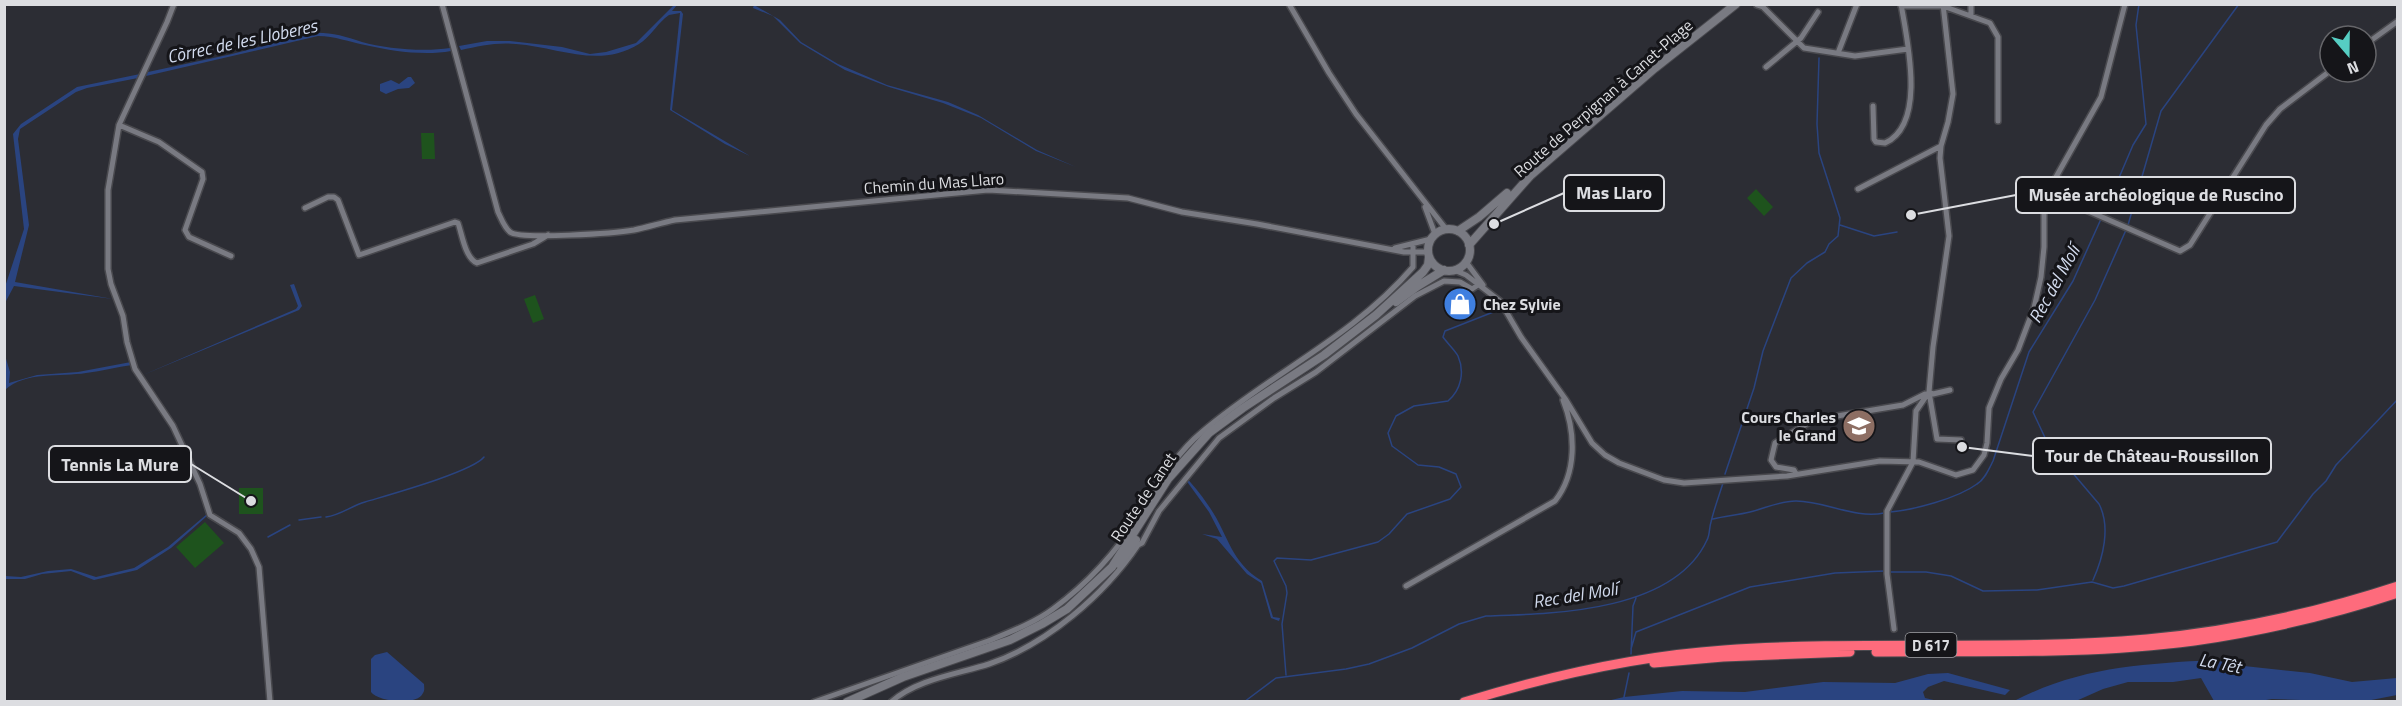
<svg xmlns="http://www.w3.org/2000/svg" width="2402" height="706" font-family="'Titillium Web',sans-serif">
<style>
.green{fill:#1e531d}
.water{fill:#2a4480}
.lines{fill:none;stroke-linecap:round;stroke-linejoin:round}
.stream{stroke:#2a4480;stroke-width:1.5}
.street-casing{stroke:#49494e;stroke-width:8}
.secondary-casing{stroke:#49494e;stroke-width:10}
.highway-casing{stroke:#49494e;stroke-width:11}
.street{stroke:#797a82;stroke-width:5}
.secondary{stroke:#797a82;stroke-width:8}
.highway{stroke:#fe6b7c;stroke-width:9}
.labels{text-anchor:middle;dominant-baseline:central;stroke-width:6;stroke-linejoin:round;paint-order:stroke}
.shield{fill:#151519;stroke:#a0a1a5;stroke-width:1.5}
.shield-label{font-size:15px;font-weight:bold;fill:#dcdde1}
.street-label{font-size:16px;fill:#dcdde1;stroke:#151519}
.poi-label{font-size:16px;font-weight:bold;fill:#dcdde1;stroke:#151519;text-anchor:start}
.water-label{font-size:18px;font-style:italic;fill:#d2dbee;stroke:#151519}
.leader{fill:none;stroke:#dcdde1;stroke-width:2}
.callout-dot{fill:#dcdde1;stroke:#151519;stroke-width:2}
.callout{fill:#151519;stroke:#dcdde1;stroke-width:2}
.callout-label{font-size:18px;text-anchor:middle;font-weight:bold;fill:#dcdde1}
</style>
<rect width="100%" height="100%" fill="#2c2d34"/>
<path class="green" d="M421,133H434L435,159H422Z
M1756,189L1773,207L1764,216L1747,198Z
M535,295L544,319L533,323L524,299Z
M239,488H263V514H239Z
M205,522L224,543L195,568L176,547Z"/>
<path class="water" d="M674,5H677L672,11H681L683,14L672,110L750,156L725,144L670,110L680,13L669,15L665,18C656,26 649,38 639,44C599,69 558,47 516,44C497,42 479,46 461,50L459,46L487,41H510L562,47L590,54L606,52L636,43Z
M754,5L780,20L801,42L838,64L887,85L948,102L978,115L1037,150L1076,167L1036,151L981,118L943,103L889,87L845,70L800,43L773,16L753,8Z
M312,33C330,32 344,36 362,42C386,49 425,52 450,48L451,51C424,56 392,51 365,45C349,42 335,36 318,36L146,76L148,72L232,54Z
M140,74L138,78L87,88L76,92L20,129L18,139L29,225L15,282L113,299L14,286L5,303V287L24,229L13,134L21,124L77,87Z
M408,77H411L415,83L409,88L398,89L386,94L380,91V84L391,80L399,84Z
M294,284L302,306L299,310L143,375L296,309L298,306L290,285Z
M4,352L10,372L9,383L37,375L78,372L131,362L132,365C117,367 102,371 86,373C61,377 25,371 5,390Z
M1184,475C1192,484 1201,494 1208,505C1229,534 1229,561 1262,581L1273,617L1280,618L1279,621L1271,618L1261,583L1247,574L1217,539L1202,534L1222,537L1209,512L1183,476Z
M207,514V516L171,548L137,570L94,580L71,571L42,574L25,579H5V576L21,577L48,571L71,569L96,577L134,568L168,547Z
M387,652L424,684C424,687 425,690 423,693C418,706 378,702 371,692V659L375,655Z
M2214,660L2244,666L2310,673L2352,682L2397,678V695L2361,702L2272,699L2254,702L2214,701L2201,678L2173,682H2128L2103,689L2076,701H2014C2080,667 2141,664 2214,660Z
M1948,673L2010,690L2005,695L1944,681L1928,687L1923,692L1925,698L1938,701H1607L1624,697L1682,691L1745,692L1823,682L1895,683L1928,674Z"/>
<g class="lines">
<path class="stream" d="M2103,215L2133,145L2146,124L2136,25L2139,4
M1840,225L1874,236L1897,232
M2128,225L2161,111L2239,4
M1725,474L1754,388L1763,351L1791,278L1807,263L1825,252L1829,244L1838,236L1840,218L1819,153L1817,124L1819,58
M1890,512C1914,510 1958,498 1977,484C1985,479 1989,469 1993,461L2029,352L2073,281L2101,219
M326,517C341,515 351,506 365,502C388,495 472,472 484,457
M1713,519C1725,516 1738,515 1750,512C1766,508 1779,501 1796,501C1826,501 1854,519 1884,513
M299,520L321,517
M268,537L290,525
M1890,572H1926L1951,576L1983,591L2037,590L2092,582L2113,588L2124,586L2277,542L2313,494L2326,481L2336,465L2398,399
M2093,580C2103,558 2111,527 2099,504L2048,444L2033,412L2095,300L2126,230
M1631,649L1636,632L1750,587L1835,573L1885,571
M1631,654L1633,606L1636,598
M1286,675L1282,624L1287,593L1286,586L1274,561L1277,558L1311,560L1378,542L1389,534L1407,514L1450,499L1461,487L1456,474L1439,467L1418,465L1392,446L1388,433L1396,416L1414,406L1448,401C1461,390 1465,372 1458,356C1455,350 1447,343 1443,337L1445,331L1501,309
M1244,702L1276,678L1346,669L1369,664L1412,648L1459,624L1486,616C1554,614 1674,612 1707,540C1710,535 1709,528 1711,522C1714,509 1719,496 1723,483
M1623,702L1629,673"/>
<defs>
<path id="street" d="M174,4L167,22L119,125L108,190V269L111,284L123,316L127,342L135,369L173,426L200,484L210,515L239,533L251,549L259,567L270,702
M442,4L498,212C501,218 504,227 510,232C520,240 617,233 634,230C648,227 661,223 675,220L988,190L1128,198L1182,212L1257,224L1404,252H1428
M1289,4L1329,73L1356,114L1446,229
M1943,4L1953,94L1948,122L1941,146L1940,158L1949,236L1933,347L1929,392L1937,439L1961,440
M1757,5L1763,7L1804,48L1855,56L1908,49
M1901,6H1943L1990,23L1998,37V121
M1971,15V4
M2366,44L2398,21
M1838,53L1857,4
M1766,67L1801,38L1818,12
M1873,106L1874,139L1876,142L1885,143C1927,124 1907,40 1901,4
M119,125L159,142L202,172L203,179L185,230L189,237L231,256
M1858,189L1941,146
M2047,193L2180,251L2190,245L2266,125L2280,109L2330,71
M1425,207L1435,234
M305,208L328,197H334L338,200L359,255L455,222L458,223C462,234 465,258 477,263L533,244L548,235
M1395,248L1431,239
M1466,262L1483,285
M1454,270L1466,275L1500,301L1521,337L1566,400L1592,443L1605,455L1619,463L1664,480L1684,483L1787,476L1880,461L1919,462L1956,475L1973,470L1984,455L1987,443L1989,408L2001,379L2018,350L2034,308L2041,277L2044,247V202L2047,193L2101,97L2125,4
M1929,392L1933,394L1950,390
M1796,474L1794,470L1776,467L1771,460L1775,443L1813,420L1903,405L1925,394
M1134,543L1138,545L1142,543L1159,511L1219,438L1274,398L1316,372L1415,296L1444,281L1460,282L1472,289L1481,283
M1406,586L1555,501C1577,473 1576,433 1563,400
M1894,629L1887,574V511L1913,462L1916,411L1929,392
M814,702L988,641C1010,632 1034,623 1053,609C1087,584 1117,551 1139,516C1158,486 1174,455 1202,432C1271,373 1352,338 1413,267V244
M891,702C917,679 958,674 989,664C1047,644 1104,595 1138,545"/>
<path id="secondary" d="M1428 250a21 21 0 1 1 42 0a21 21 0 1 1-42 0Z
M1458,231L1479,217L1507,193
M1469,245L1530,176L1655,68L1736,4
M1396,302L1418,286L1444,270
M1119,564L1136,540
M847,702L903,677L1010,640L1042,624L1067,609L1112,567L1168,479L1209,433L1243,408L1324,355L1376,315L1423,272L1428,265L1429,257"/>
<path id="highway" d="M1876,652C1982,651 2089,655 2194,641C2263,631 2331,615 2398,593
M1654,663L1723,657L1850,652
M1464,702C1549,676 1635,656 1724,650C1865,640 2007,651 2147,639C2232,631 2316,613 2398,586"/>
</defs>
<use href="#street" class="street-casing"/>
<use href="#secondary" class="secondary-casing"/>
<use href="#highway" class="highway-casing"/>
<use href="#street" class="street"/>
<use href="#secondary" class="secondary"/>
<use href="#highway" class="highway"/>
</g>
<defs>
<symbol id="shop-disc" viewBox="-11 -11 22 22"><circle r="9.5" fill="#3f7fe0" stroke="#151519"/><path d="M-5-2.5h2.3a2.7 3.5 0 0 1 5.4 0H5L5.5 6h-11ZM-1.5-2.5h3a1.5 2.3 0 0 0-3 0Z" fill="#fff"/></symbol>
<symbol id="school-disc" viewBox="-11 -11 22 22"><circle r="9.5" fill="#8d6e63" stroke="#151519"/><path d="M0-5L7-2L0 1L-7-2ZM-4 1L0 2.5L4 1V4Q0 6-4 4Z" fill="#fff"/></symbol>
</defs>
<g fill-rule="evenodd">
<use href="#shop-disc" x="1441" y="285" width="38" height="38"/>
<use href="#school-disc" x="1840" y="407" width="38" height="38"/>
</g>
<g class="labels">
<rect class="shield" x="1905.5" y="633" width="51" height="24" rx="4.5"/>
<g class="shield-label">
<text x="1931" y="645">D 617</text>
</g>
<g class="street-label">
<text transform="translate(1603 98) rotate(-41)">Route de Perpignan à Canet-Plage</text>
<text transform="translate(934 183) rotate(-4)">Chemin du Mas Llaro</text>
<text transform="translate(1143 497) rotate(-56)">Route de Canet</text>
</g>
<g class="poi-label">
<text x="1483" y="304">Chez Sylvie</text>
<text x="1836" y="417" text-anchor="end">Cours Charles<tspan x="1836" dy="18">le Grand</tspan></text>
</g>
<g class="water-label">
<text transform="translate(242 41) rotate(-12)">Còrrec de les Lloberes</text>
<text transform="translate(2054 284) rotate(-61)">Rec del Molí</text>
<text transform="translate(1575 595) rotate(-9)">Rec del Molí</text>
<text transform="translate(2220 663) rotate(11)">La Têt</text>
</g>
</g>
<path class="leader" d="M1494 224L1564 193M1911 215L2016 195M1962 447L2033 456M251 501L191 464"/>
<g class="callout-dot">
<circle cx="1494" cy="224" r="6"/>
<circle cx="1911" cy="215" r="6"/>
<circle cx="1962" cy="447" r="6"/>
<circle cx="251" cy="501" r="6"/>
</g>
<g class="callout">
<rect x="1564" y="175" width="100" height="36" rx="6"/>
<rect x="2016" y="177" width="279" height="36" rx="6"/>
<rect x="2033" y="438" width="238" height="36" rx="6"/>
<rect x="49" y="446" width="142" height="36" rx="6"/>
</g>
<g class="callout-label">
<text x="1614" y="199">Mas Llaro</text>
<text x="2156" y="201">Musée archéologique de Ruscino</text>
<text x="2152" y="462">Tour de Château-Roussillon</text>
<text x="120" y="471">Tennis La Mure</text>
</g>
<rect width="2402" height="706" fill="none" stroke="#dcdde1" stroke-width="12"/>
<g transform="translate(2348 54) rotate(160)"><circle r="28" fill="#151519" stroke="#656569" stroke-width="1.5"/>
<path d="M0-4.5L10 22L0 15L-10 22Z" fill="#56cec3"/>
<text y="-9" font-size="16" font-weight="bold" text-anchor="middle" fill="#dcdde1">N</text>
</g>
</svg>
